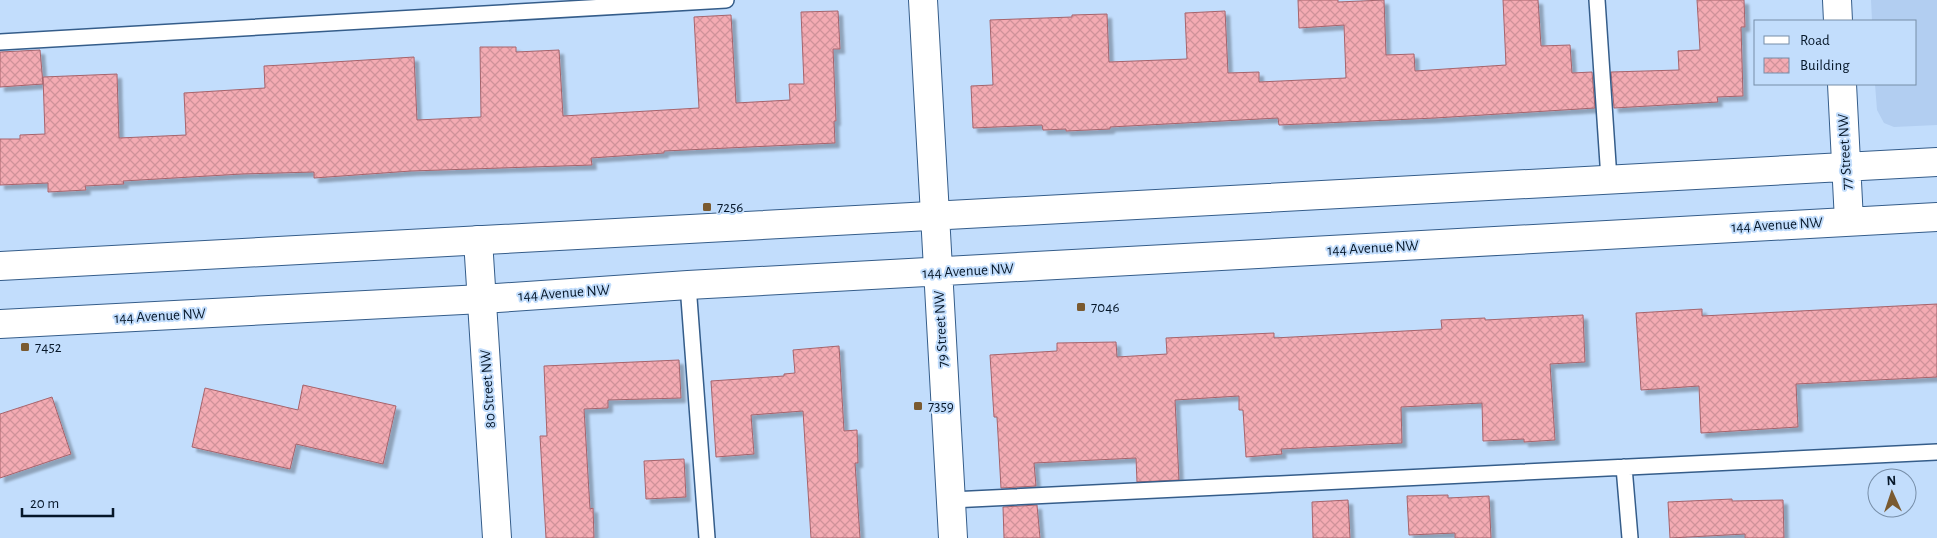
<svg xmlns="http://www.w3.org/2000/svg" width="1937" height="538" font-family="'Alegreya Sans',sans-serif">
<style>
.built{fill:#b2cef1}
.building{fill:url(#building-cross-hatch);stroke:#a6646c;filter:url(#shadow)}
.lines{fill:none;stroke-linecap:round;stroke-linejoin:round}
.service-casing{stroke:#355d8a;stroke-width:18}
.minor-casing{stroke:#355d8a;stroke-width:30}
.tertiary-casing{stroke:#355d8a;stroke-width:30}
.service{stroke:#fff;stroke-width:15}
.minor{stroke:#fff;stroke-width:28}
.tertiary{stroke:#fff;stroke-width:28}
.poi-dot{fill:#7a5a30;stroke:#c2ddfc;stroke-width:2}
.labels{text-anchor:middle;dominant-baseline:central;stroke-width:4;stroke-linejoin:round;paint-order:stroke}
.street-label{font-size:15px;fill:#061729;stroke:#c2ddfc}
.poi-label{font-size:15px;fill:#061729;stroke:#c2ddfc;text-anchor:start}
</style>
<defs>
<pattern id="building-cross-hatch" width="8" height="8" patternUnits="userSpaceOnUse" patternTransform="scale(1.25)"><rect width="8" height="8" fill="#f4abb3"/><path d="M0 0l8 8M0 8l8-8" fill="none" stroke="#d0929a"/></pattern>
<filter id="shadow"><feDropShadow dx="4.5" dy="4.5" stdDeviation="1" flood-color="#0004"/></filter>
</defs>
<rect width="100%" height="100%" fill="#c2ddfc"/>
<path class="built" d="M1871,0H1937V125L1894,127L1884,123L1877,110L1875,84H1916V21H1872Z"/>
<path class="building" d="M1298,0H1338V2L1384,0L1386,55L1414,54L1415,71L1506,65L1503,0H1538L1541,46L1570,45L1572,73L1592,72L1595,108L1435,118L1279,125L1278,118L1110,127V129L1066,131V129L1043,130L1042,125L973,128L971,86L993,85L990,20L1072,17V15L1107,14L1109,62L1187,59L1185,13L1225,11L1228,73L1259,72V82L1346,78L1344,25L1299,28Z
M1697,0H1744L1745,27H1741L1743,96L1717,97L1718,102L1614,108L1611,72L1679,70L1678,51L1700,50Z
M838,11L840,49H833L836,121H834L835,143L664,151V153L591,158L592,165L411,171L314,178V172L242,174L123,181L124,184L85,186L86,190L48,192V183L0,185V139H20V135L45,134L43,77L117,74L119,138L186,135L184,93L265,88L264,66L301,64L414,57L417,120L481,117L480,47H516V52L559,50L563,116L699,108L694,17L731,15L736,103L790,100L789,84H804L801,12Z
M40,50L43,84L0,87V52Z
M1937,304V377L1796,384L1798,427L1701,433L1699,386L1641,390L1636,313L1702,309V316Z
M1583,315L1585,362L1550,364L1555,440L1524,442V439L1483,441L1482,403L1401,407L1402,443L1281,449L1282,454L1246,457L1243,410H1239V396L1175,400L1179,480L1137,482L1136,458L1034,463L1036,486L1001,488L997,417H994L990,355L1057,351V343L1116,342L1117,357L1167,354L1166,338L1274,333V338L1442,329L1441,320L1485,318V320Z
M839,346L844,431L857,430L858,463H855L860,538H811L803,411L751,415L754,454L716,457L711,381L784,376V374L795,373L793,350Z
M679,360L681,398L608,400V408L584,409L590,509L593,508L594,538H546L540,436H547L544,366Z
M303,385L396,406L383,464L296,444L290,469L192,447L205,388L298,410Z
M52,397L71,454L0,478V414Z
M684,459L686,497L646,499L644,461Z
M1448,495V498L1489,496L1491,538H1455V533L1409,535L1407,496Z
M1732,499V501L1783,500L1784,538H1745V534L1670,538L1668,502Z
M1348,500L1350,538H1313L1312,502Z
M1037,505L1040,538H1004L1003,507Z"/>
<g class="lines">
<defs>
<path id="service" d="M1597,0L1609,179
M0,42L726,0
M688,285L707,538
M1624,467L1630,538
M951,500L1937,452"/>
<path id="minor" d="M923,0L935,215
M478,240L497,538"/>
<path id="tertiary" d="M1837,0L1838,21
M1842,84L1849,221
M935,215L953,538
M0,266L1937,162
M0,324L482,299L688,285L1937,217"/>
</defs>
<use href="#service" class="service-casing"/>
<use href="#minor" class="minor-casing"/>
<use href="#tertiary" class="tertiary-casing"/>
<use href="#service" class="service"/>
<use href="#minor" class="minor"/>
<use href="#tertiary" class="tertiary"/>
</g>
<g class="poi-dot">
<rect x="702" y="202" width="10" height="10" rx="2.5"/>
<rect x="1076" y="302" width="10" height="10" rx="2.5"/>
<rect x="20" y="342" width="10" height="10" rx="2.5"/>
<rect x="913" y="401" width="10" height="10" rx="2.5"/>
</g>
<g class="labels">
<g class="street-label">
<text transform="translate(1845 152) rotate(-93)">77 Street NW</text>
<text transform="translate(1777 225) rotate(-3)">144 Avenue NW</text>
<text transform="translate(1373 248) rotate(-3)">144 Avenue NW</text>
<text transform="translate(968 271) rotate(-3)">144 Avenue NW</text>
<text transform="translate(564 293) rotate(-4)">144 Avenue NW</text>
<text transform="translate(160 316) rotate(-3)">144 Avenue NW</text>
<text transform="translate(941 329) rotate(-93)">79 Street NW</text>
<text transform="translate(488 389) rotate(-94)">80 Street NW</text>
</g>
<g class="poi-label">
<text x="717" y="207">7256</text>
<text x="1091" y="307">7046</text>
<text x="35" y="347">7452</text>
<text x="928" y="406">7359</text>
</g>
</g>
<rect x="1754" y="20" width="162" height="65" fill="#c2ddfc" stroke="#778ea8"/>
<rect x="1764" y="36" width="25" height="8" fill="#ffffff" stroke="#778ea8"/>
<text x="1800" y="45" font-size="15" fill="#061729">Road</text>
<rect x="1764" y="58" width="25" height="15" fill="url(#building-cross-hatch)" stroke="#778ea8"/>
<text x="1800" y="70" font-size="15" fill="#061729">Building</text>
<g transform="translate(1892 493) rotate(357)"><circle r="24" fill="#c2ddfc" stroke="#778ea8"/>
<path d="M0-4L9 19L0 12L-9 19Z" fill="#7a5a30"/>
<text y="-8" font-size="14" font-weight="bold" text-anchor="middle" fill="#061729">N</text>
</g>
<path d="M22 508v8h91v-8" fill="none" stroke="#061729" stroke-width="2.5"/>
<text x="30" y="508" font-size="15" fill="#061729" stroke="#c2ddfc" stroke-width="4" paint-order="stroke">20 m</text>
</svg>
